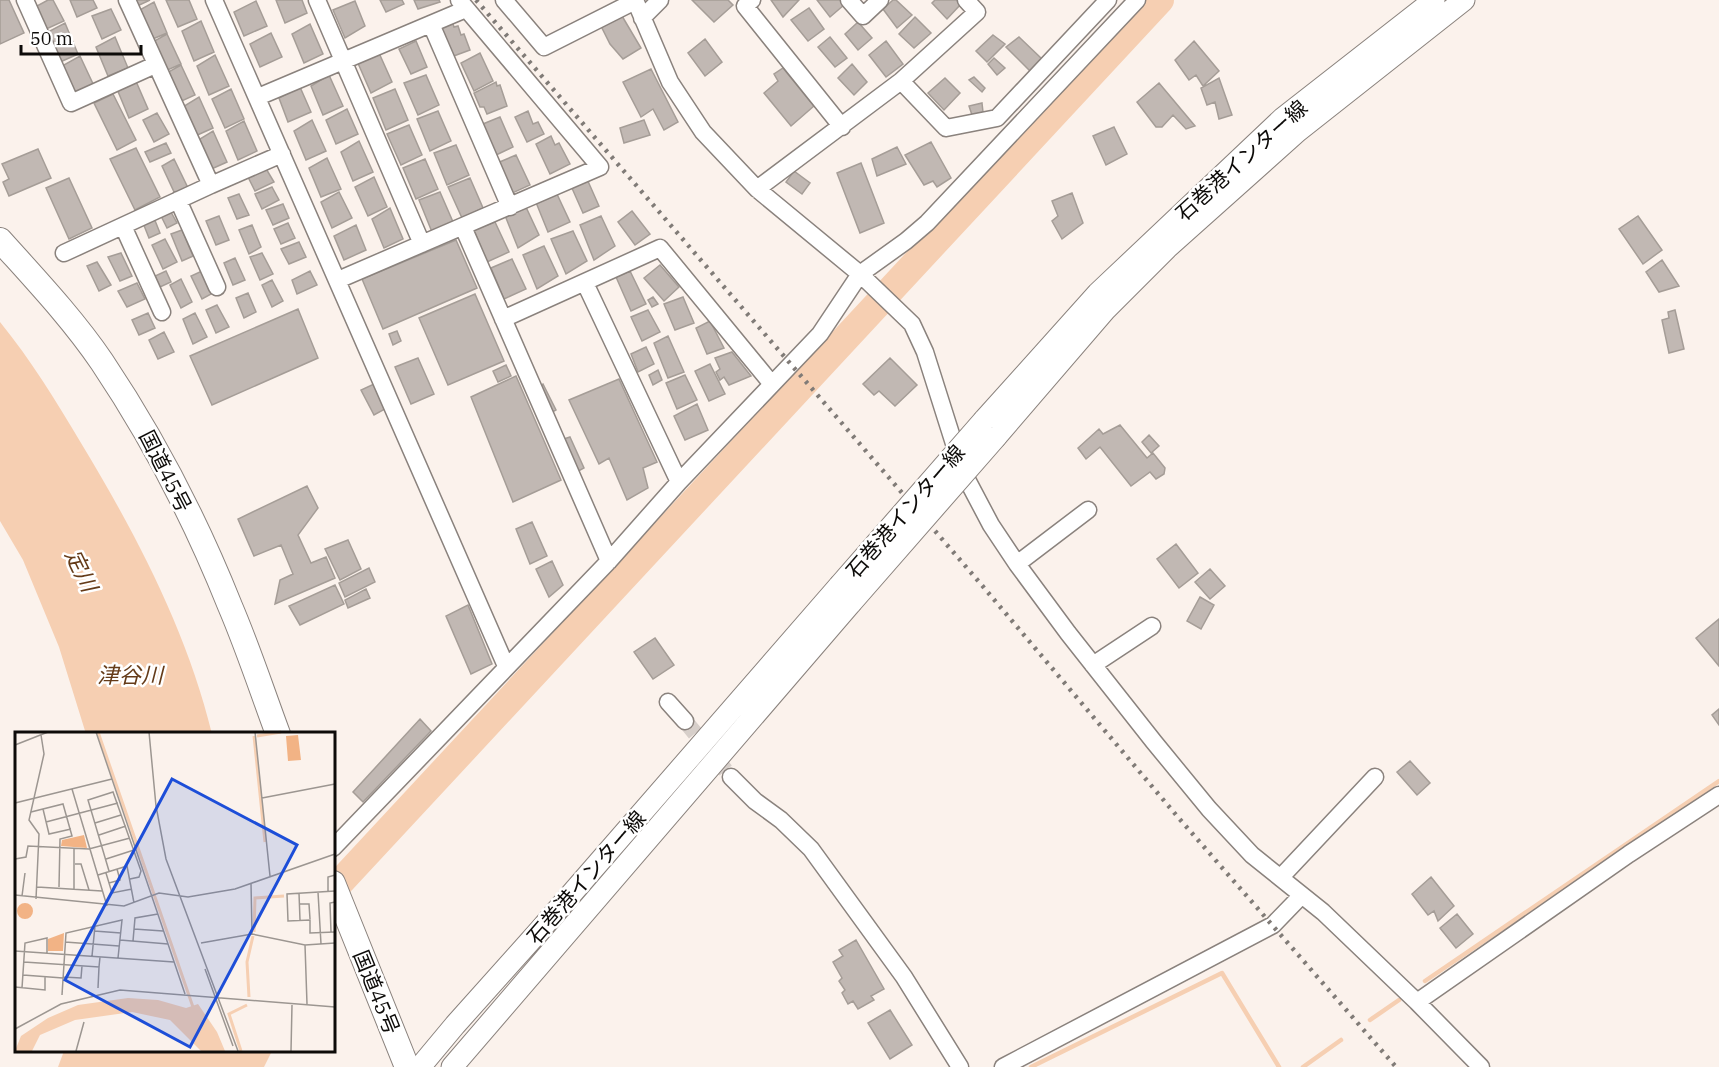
<svg xmlns="http://www.w3.org/2000/svg" width="1719" height="1067" font-family="'IBM Plex Serif','Noto Sans JP',serif">
<style>
.water{fill:#f6cfb2}
.lines{fill:none;stroke-linecap:round;stroke-linejoin:round}
.stream{stroke:#f6cfb2;stroke-width:4.5}
.river{stroke:#f6cfb2;stroke-width:28}
.building{fill:#c1b8b3;stroke:#a59d97;stroke-width:1.5}
.minor-tunnel{stroke:#d7cfca;stroke-width:16;stroke-dasharray:16 8;stroke-linecap:butt}
.minor-casing{stroke:#8a827d;stroke-width:19}
.major-casing{stroke:#8a827d;stroke-width:23}
.highway-casing{stroke:#8a827d;stroke-width:26}
.minor{stroke:#fff;stroke-width:16}
.major{stroke:#fff;stroke-width:21}
.highway{stroke:#fff;stroke-width:24}
.rail{stroke:#807b77;stroke-width:4.5;stroke-dasharray:3 6;stroke-linecap:butt}
.major-bridge-casing{stroke:#8a827d;stroke-width:23;stroke-linecap:butt}
.major-bridge{stroke:#fff;stroke-width:21}
.labels{text-anchor:middle;dominant-baseline:central;stroke-width:5;stroke-linejoin:round;paint-order:stroke}
.street-label{font-size:21px;fill:#0d0b09;stroke:#fff}
.water-label{font-size:22px;font-style:italic;fill:#653b18;stroke:#fff}
.inset-river{fill:none;stroke:#f6cfb2;stroke-width:3}
.inset-road{fill:none;stroke:#9c9691;stroke-width:1.5}
.view{fill:#1d4ed8;fill-opacity:0.15;stroke:#1d4ed8;stroke-width:3}
.inset-edge{fill:none;stroke:#0d0b09;stroke-width:3}
</style>
<rect width="100%" height="100%" fill="#fbf2ec"/>
<path class="water" d="M0,322C31,360 56,401 81,443C136,534 187,631 212,734H86L59,647L23,560L0,521Z
M64,1051V1050L272,1051L264,1067H58Z"/>
<g class="lines">
<path class="stream" d="M1425,981L1719,781
M1370,1020L1399,1000
M1031,1067L1222,973L1279,1067
M1303,1067L1341,1040"/>
<path class="river" d="M333,890L1160,0"/>
</g>
<path class="building" d="M0,0H9L24,33L0,44Z
M48,0H53L64,21L44,30L35,7Z
M70,0H93L97,8L77,17Z
M129,0H150L133,8Z
M166,0H189L197,19L178,27Z
M276,0H302L307,13L285,23Z
M380,0H402L404,4L386,12Z
M414,0H439L440,2L418,9Z
M692,0H728L733,5L714,22Z
M771,0H799L783,17Z
M817,0H840L844,5L830,17Z
M893,0H896L912,15L897,28L883,9Z
M935,0H956L961,4L947,19L932,3Z
M256,1L267,26L244,36L234,12Z
M355,1L365,26L345,38L333,10Z
M154,2L167,33L148,41L136,12Z
M809,8L824,29L808,41L791,20Z
M111,9L121,30L102,39L92,16Z
M622,16L641,48L623,59L610,44L601,26Z
M915,17L931,33L914,48L899,34Z
M201,21L214,52L194,61L182,31Z
M452,21L454,27L458,26L461,35L464,34L470,50L451,57L439,27Z
M858,22L872,38L858,50L845,34Z
M65,23L78,54L58,63L46,33Z
M310,24L323,54L304,63L292,34Z
M271,33L282,57L260,67L250,44Z
M167,34L181,64L161,73L149,44Z
M993,35L1005,44L987,62L976,51Z
M115,37L128,68L108,76L96,47Z
M830,37L847,58L835,67L818,47Z
M1019,37L1043,60L1030,71L1006,47Z
M705,39L722,62L705,76L688,53Z
M416,41L427,67L411,74L399,49Z
M886,41L903,64L886,77L869,55Z
M1194,41L1219,71L1203,86L1196,75L1189,80L1175,60Z
M379,53L392,82L371,93L357,61Z
M480,53L493,81L474,91L461,63Z
M215,55L229,86L209,95L197,66Z
M80,56L94,86L74,95L62,66Z
M994,58L1005,68L997,75L988,64Z
M852,64L867,82L854,95L838,78Z
M181,65L195,95L175,104L163,75Z
M783,68L814,106L791,126L764,93L778,81L774,74Z
M651,69L678,122L664,130L653,109L641,117L623,82Z
M329,75L343,106L323,115L311,86Z
M426,75L439,105L418,115L404,83Z
M974,77L985,88L982,92L969,80Z
M945,78L960,93L944,110L928,93Z
M1219,78L1232,115L1219,119L1215,102L1207,105L1201,88Z
M135,79L148,109L129,118L117,89Z
M496,82L497,86L500,85L507,106L487,114L484,107H480L474,93Z
M1159,83L1195,126L1186,129L1173,115L1162,127H1156L1137,102Z
M300,87L311,112L288,122L279,98Z
M231,89L244,119L225,128L212,99Z
M395,89L408,120L386,130L373,98Z
M113,94L136,140L117,150L94,103Z
M199,97L213,128L193,137L181,108Z
M982,103L983,112L972,115L969,106Z
M347,109L358,134L336,144L326,120Z
M438,111L451,141L430,151L417,119Z
M528,111L533,124L538,122L544,134L527,142L515,117Z
M157,113L169,134L154,142L143,120Z
M500,117L513,147L492,157L478,126Z
M312,120L326,151L306,160L294,131Z
M644,120L650,135L624,143L620,128Z
M244,121L257,151L238,160L226,131Z
M409,125L422,155L401,165L387,134Z
M1114,127L1127,154L1106,165L1093,136Z
M213,131L227,162L207,171L195,142Z
M551,136L555,145L559,143L570,164L550,174L536,144Z
M359,141L373,172L353,181L341,152Z
M931,142L951,178L937,187L933,181L924,185L905,155Z
M166,143L171,153L150,162L145,152Z
M456,145L469,175L447,185L434,153Z
M897,147L906,164L877,176L872,159Z
M136,148L160,197L135,210L110,159Z
M38,149L51,178L9,196L3,182L9,179L2,164Z
M516,155L530,185L508,195L495,164Z
M327,158L341,189L321,197L309,168Z
M174,159L188,188L175,194L162,166Z
M425,159L438,189L416,199L403,168Z
M861,163L884,223L860,233L837,173Z
M265,167L274,182L255,191L248,177Z
M794,171L810,183L802,194L786,182Z
M374,177L387,207L368,216L355,187Z
M69,178L92,228L69,239L46,188Z
M470,178L483,208L462,218L448,187Z
M587,179L599,206L583,213L571,186Z
M272,187L279,200L262,209L255,194Z
M339,192L352,218L332,228L321,202Z
M440,192L453,222L432,232L419,200Z
M556,192L570,222L548,232L535,200Z
M1072,193L1083,223L1062,239L1052,221L1058,216L1052,201Z
M239,194L249,215L237,219L228,198Z
M283,204L289,218L273,225L266,210Z
M525,205L539,235L518,248L504,213Z
M390,208L403,239L384,248L372,219Z
M632,211L650,234L635,245L618,222Z
M171,212L177,223L167,228L161,216Z
M219,216L229,240L216,245L206,221Z
M601,216L615,246L594,260L580,225Z
M1638,216L1662,250L1643,264L1619,229Z
M154,218L160,233L149,238L143,223Z
M495,222L509,252L487,262L474,230Z
M288,223L295,238L281,244L274,229Z
M252,225L261,247L249,254L239,230Z
M356,225L366,250L344,260L334,236Z
M182,230L193,256L182,261L171,234Z
M573,231L587,261L566,274L551,239Z
M165,239L177,262L163,269L152,245Z
M456,240L477,288L383,329L362,279Z
M299,242L306,257L289,264L281,249Z
M544,246L558,276L537,289L523,255Z
M121,253L132,276L120,281L108,257Z
M262,253L273,274L260,280L250,257Z
M235,258L245,280L233,285L224,263Z
M512,259L526,289L504,299L491,268Z
M1662,260L1679,286L1659,292L1646,272Z
M97,262L111,285L99,291L87,266Z
M660,265L679,287L664,301L644,278Z
M166,271L171,282L160,287L155,276Z
M202,271L213,293L202,299L191,276Z
M310,271L317,285L297,294L292,280Z
M630,271L646,304L631,311L616,277Z
M181,279L192,302L181,308L170,285Z
M272,280L283,301L272,307L262,285Z
M137,283L145,299L127,307L118,291Z
M248,293L256,312L244,318L236,298Z
M475,294L504,361L448,385L419,318Z
M653,297L658,304L652,307L648,300Z
M683,297L694,323L675,330L664,304Z
M217,305L229,327L216,333L206,310Z
M298,309L318,358L212,405L190,356Z
M648,310L660,332L642,341L631,317Z
M1675,310L1684,349L1669,353L1662,320L1669,318L1668,312Z
M148,313L155,328L139,335L132,320Z
M195,313L207,337L193,344L183,319Z
M710,321L724,348L707,354L696,328Z
M397,331L401,341L393,345L389,334Z
M164,332L174,352L158,359L149,340Z
M668,336L684,372L668,378L654,343Z
M646,347L654,364L638,372L631,354Z
M732,352L751,376L729,385L724,377L720,380L716,372L720,369L715,358Z
M418,358L434,394L411,404L395,367Z
M890,358L917,385L895,406L879,391L874,395L863,384Z
M710,364L725,394L709,401L695,371Z
M506,365L511,376L498,382L493,371Z
M658,370L662,380L653,385L649,375Z
M685,375L697,400L677,409L666,383Z
M516,376L561,480L513,502L471,397Z
M619,379L657,462L643,468L648,488L627,500L609,458L599,464L569,400Z
M374,384L385,409L374,415L361,390Z
M543,384L556,410L549,414L536,388Z
M697,404L708,430L685,440L674,416Z
M1120,425L1147,458L1153,453L1165,468L1164,474L1156,479L1150,472L1131,486L1100,447L1086,459L1078,448L1099,429L1103,434Z
M1149,435L1159,446L1151,453L1142,442Z
M570,437L584,468L575,473L561,440Z
M307,486L318,508L298,535L311,563L326,557L335,578L275,604L280,580L293,574L281,545L254,556L238,519Z
M532,522L547,556L530,564L516,529Z
M348,540L361,569L340,580L325,549Z
M1176,544L1198,573L1179,588L1157,559Z
M552,561L563,585L549,597L536,569Z
M369,568L375,582L345,597L339,583Z
M1210,569L1225,586L1210,599L1195,582Z
M335,585L344,604L300,625L289,606Z
M366,589L370,598L348,608L345,600Z
M1200,597L1214,605L1201,629L1187,621Z
M468,605L492,664L471,674L446,616Z
M1719,619V666L1696,638Z
M655,638L674,665L653,679L634,652Z
M1719,709V725L1712,715Z
M420,719L431,731L363,802L353,792Z
M1410,761L1430,783L1417,795L1397,772Z
M1431,877L1454,906L1438,921L1434,911L1428,915L1412,894Z
M1457,914L1473,934L1456,948L1440,928Z
M856,940L884,989L871,996L874,1000L858,1009L853,1001L848,1004L842,993L845,990L839,981L842,978L833,962L843,956L839,950Z
M890,1010L912,1045L890,1059L868,1023Z"/>
<g class="lines">
<path class="minor-tunnel" d="M685,721L731,777"/>
<defs>
<path id="minor" d="M25,0L71,103L155,65
M127,0L211,185L282,154
M214,0L506,666
M317,0L422,244
M504,0L544,47L635,1
M635,0L670,82L703,132L757,189L860,274L912,324L925,352L963,472L991,525L1017,564L1068,633L1154,742L1209,809L1252,855L1323,912L1417,1002L1481,1067
M752,0L745,6L842,127
M849,0L863,16L880,0
M642,18L660,0
M431,24L510,207
M901,81L946,128L997,118L1108,0
M258,97L466,9
M757,189L901,81L977,12L966,0
M178,200L217,287
M123,226L162,312
M463,227L609,561
M64,253L211,185
M338,280L600,167L459,0
M585,283L679,482
M503,319L660,248L771,383
M1017,564L1088,510
M1093,665L1152,626
M668,702L685,721
M731,777L755,801L781,820L811,849L904,977L960,1067
M333,848L609,561L679,482L820,334L860,274L906,241L927,223L1137,0
M1281,877L1375,777
M1417,1002L1629,854L1719,795
M1003,1067L1273,925L1302,895"/>
<path id="major" d="M984,420L1098,293L1283,118L1434,0
M996,437L1106,309L1167,248L1298,131L1464,0
M420,1067L455,1025L540,930L839,586
M452,1067L851,603"/>
<path id="highway" d="M0,240C35,279 72,318 102,362C153,438 196,521 230,606C248,648 262,691 278,734
M333,883L407,1067"/>
</defs>
<use href="#minor" class="minor-casing"/>
<use href="#major" class="major-casing"/>
<use href="#highway" class="highway-casing"/>
<use href="#minor" class="minor"/>
<use href="#major" class="major"/>
<use href="#highway" class="highway"/>
<path class="rail" d="M476,0L980,583L1177,816L1396,1067"/>
<defs>
<path id="major-bridge" d="M839,586L984,420
M851,603L996,437"/>
</defs>
<use href="#major-bridge" class="major-bridge-casing"/>
<use href="#major-bridge" class="major-bridge"/>
</g>
<g class="labels">
<g class="street-label">
<text transform="translate(1241 160) rotate(-42)">石巻港インター線</text>
<text transform="translate(166 471) rotate(63)">国道45号</text>
<text transform="translate(905 511) rotate(-49)">石巻港インター線</text>
<text transform="translate(586 877) rotate(-49)">石巻港インター線</text>
<text transform="translate(377 992) rotate(68)">国道45号</text>
</g>
<g class="water-label">
<text transform="translate(82 570) rotate(64)">定川</text>
<text x="130" y="674">津谷川</text>
</g>
</g>
<g transform="translate(15 732)">
<rect width="320" height="320" fill="#fbf2ec"/>
<path d="M283,3L286,28L273,29L271,4ZM69,103L72,116L46,114L47,108ZM2 179a8 8 0 1 1 16 0a8 8 0 1 1-16 0ZM49,201L48,219H33V207Z" fill="#f2b385"/>
<path d="M113,266L143,268L171,276L183,272L202,300L210,319H186L155,288L117,280L60,288L25,303L17,319H0L6,304L33,286L63,273Z" fill="#f6cfb2"/>
<path class="inset-river" d="M83,0L179,278M239,4L250,110M242,4L266,0M239,200L240,166L269,164M234,265L232,230L238,204M226,319L214,282L232,273"/>
<path class="inset-road" d="M81,0L170,262M134,0L141,74L151,127L223,319M240,0L255,144M0,13L33,0M0,33V54M57,57L92,174M247,66L320,52M0,71L97,47M28,77L34,102L56,97M16,80L48,72L57,104L45,107L44,155M31,90L103,71M80,91L106,83M84,103L111,94M0,127L11,125L13,114L74,117L115,106M91,127L119,118M60,132H66L74,158M94,139L73,68L98,60L126,139L124,145L115,147M91,141L97,161L117,157M83,143L112,134L119,171M94,151L105,148L102,137M236,151L237,202M22,155L87,159M59,157V117M313,159V145L320,143M320,159L272,162L273,189L295,188V201L320,200M303,160L306,212M284,161L285,188M0,163L109,174L144,161L173,165L220,157L320,122M7,164L10,141M21,167L24,102L14,88L29,22L26,3M284,172H294L295,187M119,197L148,199M79,199L106,201M316,200L315,171L320,170M105,208L153,212M118,209L120,186L143,182M50,210L104,214M186,211L237,202L290,213L320,211M290,213L292,272M0,219L159,230M77,224L80,194M9,230L84,235L85,225M190,237L218,314M8,243L48,246M48,245L66,246L67,234M0,255L30,258V245M7,256L10,211L32,206V221M83,256L84,235M47,263L51,201L107,188L103,226M0,297L46,272L105,258L320,275M61,319L69,290M276,319L277,273"/>
<path class="view" d="M157,47L282,113L175,315L50,248Z"/>
<rect width="320" height="320" class="inset-edge"/>
</g>
<path d="M21 45v9h120v-9" fill="none" stroke="#0d0b09" stroke-width="3"/>
<text x="30" y="45" font-size="18" fill="#0d0b09" stroke="#ffffff" stroke-width="4.5" paint-order="stroke">50 m</text>
</svg>
